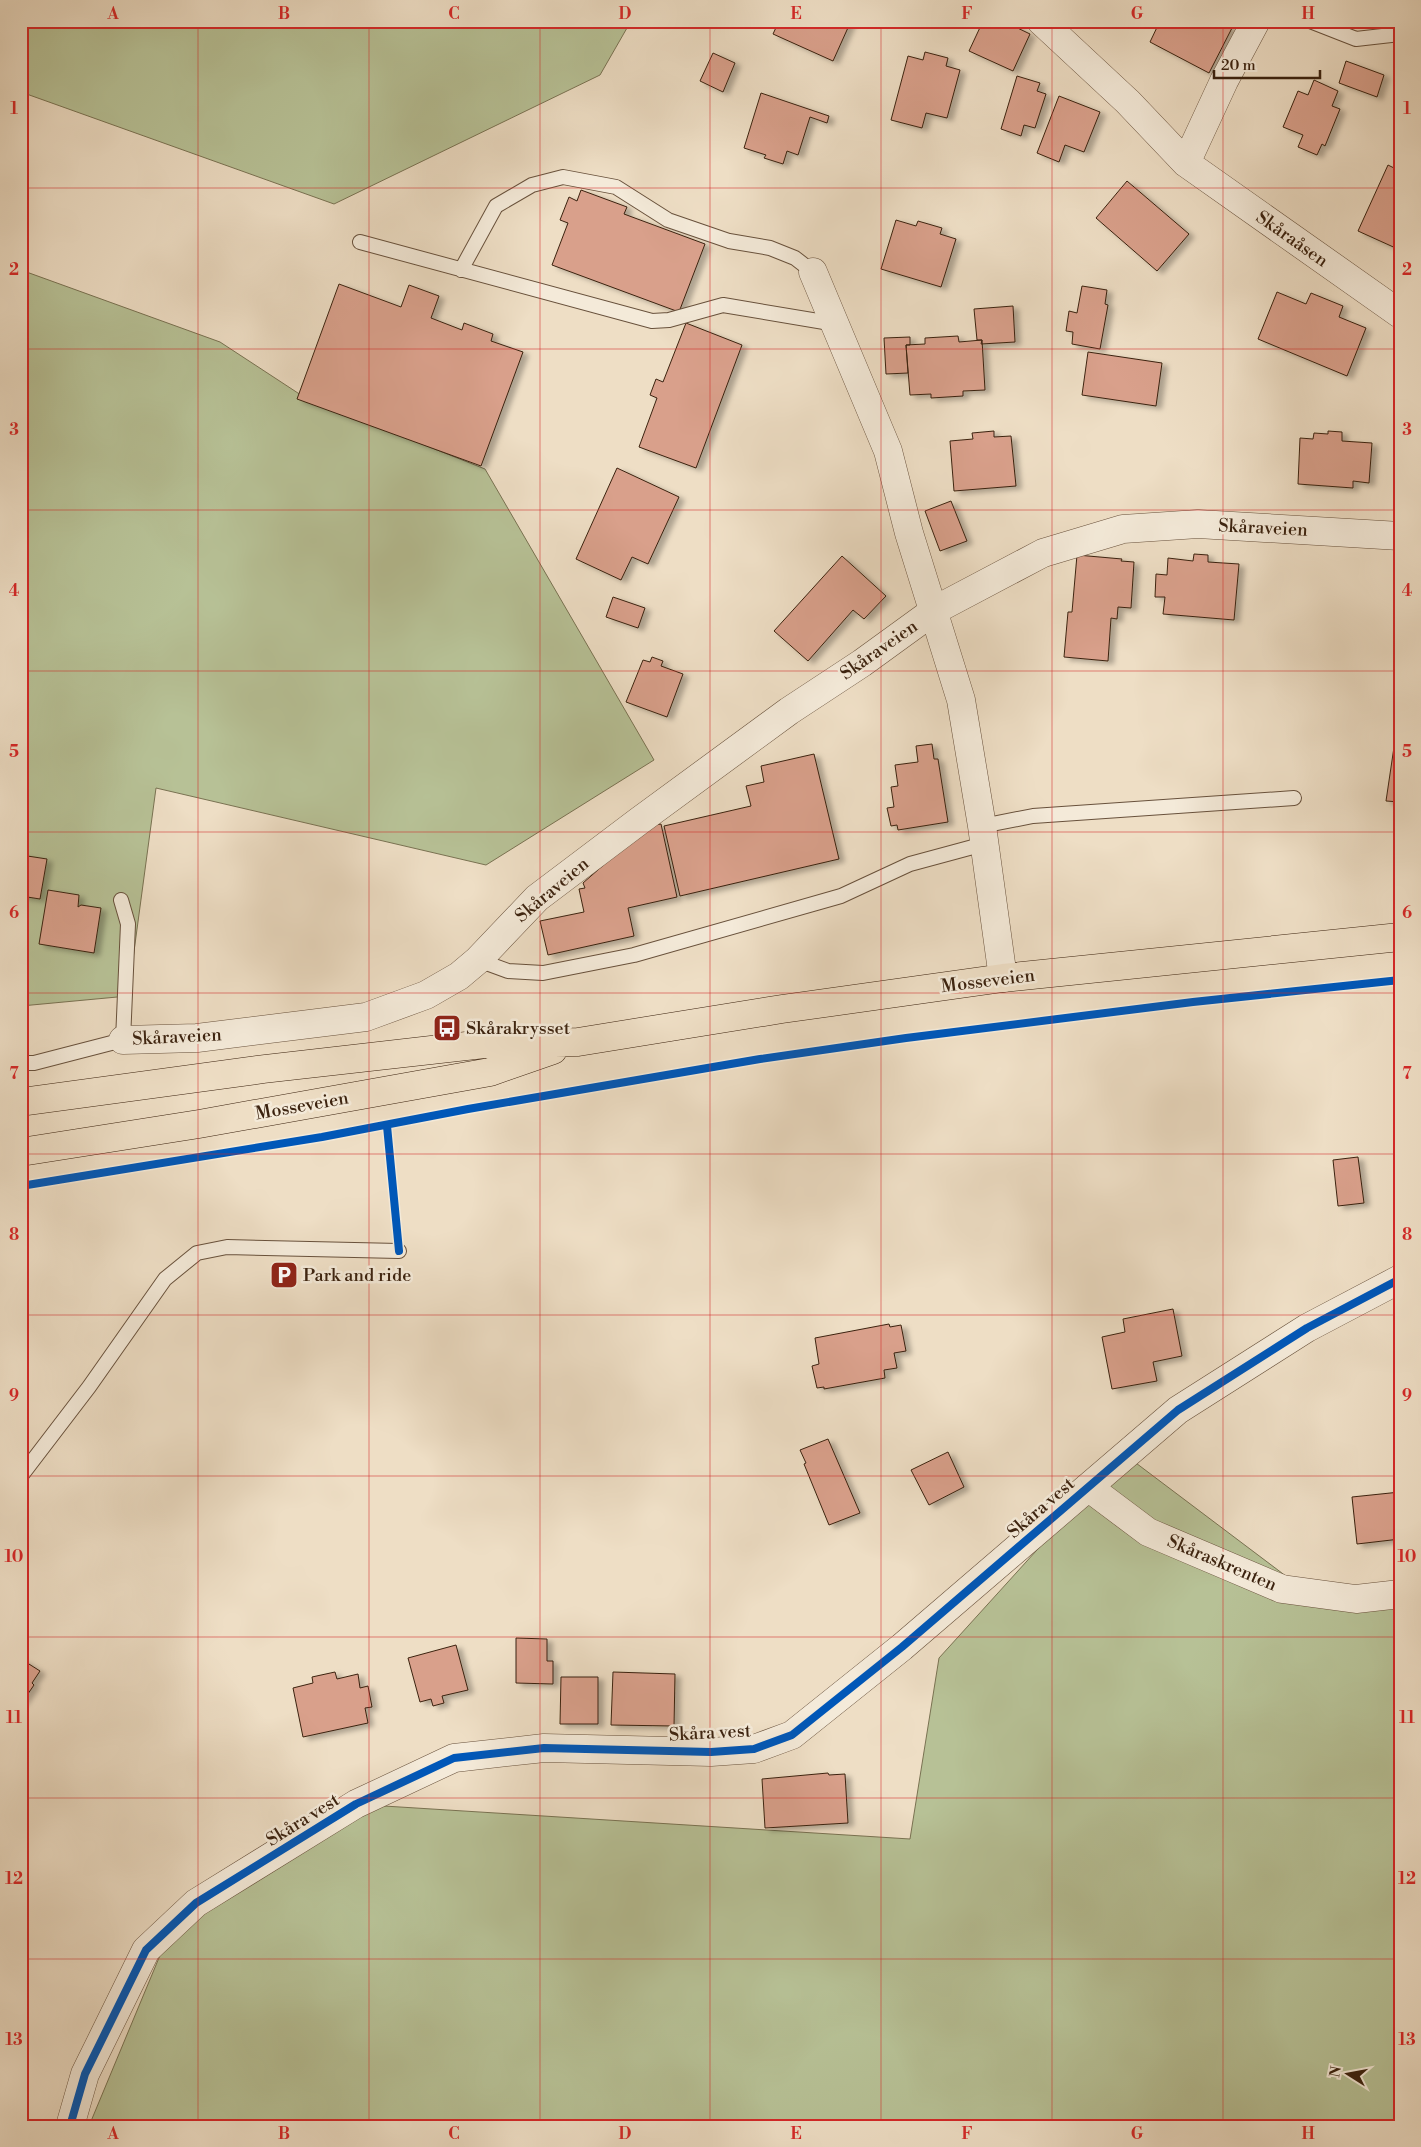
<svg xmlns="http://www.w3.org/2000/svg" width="1421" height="2147" font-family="'Libre Bodoni',serif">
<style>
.green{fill:#b7c196;stroke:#797252}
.building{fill:#d9a08b;stroke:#3b220f;filter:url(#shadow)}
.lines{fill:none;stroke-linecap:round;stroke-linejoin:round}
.lane-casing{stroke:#68513c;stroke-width:16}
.street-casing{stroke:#68513c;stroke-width:29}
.highway-casing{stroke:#3b220f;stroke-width:29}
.lane{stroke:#f4ead9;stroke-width:14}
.street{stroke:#f4ead9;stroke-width:28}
.highway{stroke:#eedec5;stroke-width:28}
.cycleway-casing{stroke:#f4ead9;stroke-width:11}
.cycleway{stroke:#0057b8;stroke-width:8}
.grid{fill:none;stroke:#d62828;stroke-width:1;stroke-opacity:0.55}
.labels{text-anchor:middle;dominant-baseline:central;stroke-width:5;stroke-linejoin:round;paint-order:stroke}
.street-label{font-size:18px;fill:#3b220f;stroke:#f4ead9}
.poi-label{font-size:18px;fill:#3b220f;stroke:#f4ead9;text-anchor:start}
.neatline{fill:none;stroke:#d62828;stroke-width:2}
.grid-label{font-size:16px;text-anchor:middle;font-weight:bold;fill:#d62828}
</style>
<defs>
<filter id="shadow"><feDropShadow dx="5.5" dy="3" stdDeviation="2.5" flood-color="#0004"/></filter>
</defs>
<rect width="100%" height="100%" fill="#eedec5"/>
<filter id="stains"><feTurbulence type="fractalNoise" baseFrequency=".004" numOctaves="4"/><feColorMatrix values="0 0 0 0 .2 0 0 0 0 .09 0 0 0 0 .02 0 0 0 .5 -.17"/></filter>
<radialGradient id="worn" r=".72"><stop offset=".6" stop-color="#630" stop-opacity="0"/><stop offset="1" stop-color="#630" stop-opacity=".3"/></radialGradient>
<path class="green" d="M21,21H631L600,75L334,204L21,92Z
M21,270L220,342L304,397L485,469L654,760L486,865L156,788L128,996L21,1006Z
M1124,1454L1315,1598L1400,1588V2126H89L166,1941L352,1804L910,1839L939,1658Z"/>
<path class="building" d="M779,21H851L833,61L773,34Z
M983,21H1003L1030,34L1013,71L969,51Z
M1160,21H1218L1232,28L1209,73L1150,42Z
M925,52L948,58L946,66L960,70L947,118L926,113L922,128L891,120L908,56L923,60Z
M713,53L735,63L723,92L700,81Z
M1346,61L1384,75L1377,97L1339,83Z
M1017,76L1040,83L1037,91L1046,94L1035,128L1024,125L1021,136L1001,129Z
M1314,80L1338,91L1332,106L1340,109L1325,146L1322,144L1317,155L1298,147L1303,135L1283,127L1298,91L1308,95Z
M761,93L829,116L827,123L810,117L798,155L787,151L783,164L764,158L766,155L744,148Z
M1059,96L1100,112L1084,152L1065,145L1059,162L1037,153Z
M1388,165L1400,171V250L1358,231Z
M1127,181L1189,234L1157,271L1096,218Z
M581,190L627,207L624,214L705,244L679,312L552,265L568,223L560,220L569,197L577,201Z
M896,220L916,226L918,221L942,228L940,234L956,239L941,287L881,269Z
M339,284L401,307L409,285L439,296L431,318L462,330L464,323L493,334L491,341L523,352L481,466L297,399Z
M1082,286L1107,290L1105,304L1108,305L1100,349L1072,344L1073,332L1066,331L1069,311L1077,313Z
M1277,292L1306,304L1311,293L1343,306L1339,317L1366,328L1347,376L1258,339Z
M1013,306L1015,342L981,344L982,340H977L974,309Z
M686,323L742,345L696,468L639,447L657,398L650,395L656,379L663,382Z
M958,336L959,342L982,340L985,390L963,391V396L931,398V394L910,395L906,345L925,344V338Z
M910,337V345H906L908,373L886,374L884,338Z
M1088,352L1162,363L1156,406L1082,395Z
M994,431V437L1011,436L1016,486L954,491L950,441L973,439L972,433Z
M1328,431L1342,432V441L1372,443L1369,483L1353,481V488L1298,484L1300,438L1313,439L1314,433L1328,434Z
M617,468L679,497L648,564L632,557L621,580L576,559Z
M951,501L967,541L940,551L925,511Z
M1194,554L1208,555V562L1239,564L1234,620L1163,614L1165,597H1155L1156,574L1167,575L1168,558L1193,561Z
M1077,555L1122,559L1121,561L1134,562L1131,608L1118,607L1117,619L1111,618L1108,661L1064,657L1068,612H1072Z
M842,556L886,596L864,619L853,610L808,661L774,631Z
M613,597L645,608L638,628L606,617Z
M652,657L663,661L661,666L683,674L667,717L626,702L643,660L650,662Z
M932,744L934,759H938L948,822L898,830L897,825L891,826L887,808L894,807L891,787L898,786L895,765L918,762L916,746Z
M1394,747H1400V802L1386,801Z
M814,754L839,859L680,896L664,826L751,806L746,786L764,782L761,766Z
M661,824L677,897L628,908L634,936L548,955L540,921L584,912L579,889L585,888L583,883L648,826Z
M21,855L47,859L40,899L21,896Z
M48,890L79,895L78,907L81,905L101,908L94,953L39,944Z
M1358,1157L1364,1203L1338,1206L1333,1160Z
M1173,1309L1182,1356L1153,1362L1157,1381L1112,1389L1102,1337L1125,1332L1123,1319Z
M889,1324L890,1327L901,1325L906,1351L894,1353L897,1368L884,1370L885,1378L824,1389V1387L817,1388L812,1366L819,1364L815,1338Z
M828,1439L860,1513L829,1525L804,1464L806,1463L800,1450Z
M948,1452L964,1487L929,1505L911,1470Z
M1400,1492V1539L1357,1544L1352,1497Z
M516,1638L547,1639V1661H553V1684L516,1683Z
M456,1645L468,1690L442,1696L444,1703L433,1706L431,1699L420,1702L408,1658Z
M21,1659L40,1671L32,1683L34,1685L21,1704Z
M335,1672L337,1679L358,1674L360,1688L368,1686L372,1707L365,1708L368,1723L303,1737L293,1688L313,1683L312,1677Z
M613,1672L675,1674L674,1726L611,1725Z
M561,1677H598V1724H560Z
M828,1773L829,1775L845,1774L848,1823L765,1828L762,1779Z"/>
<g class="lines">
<defs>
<path id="lane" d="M1310,21L1356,39L1400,34
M360,242L652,321L669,320L723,305L836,324
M461,270L496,206L532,185L563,177L616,187L668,220L729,241L770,248L795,258L813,272
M982,826L1033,816L1294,798
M478,960L508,971L543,973L634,955L841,896L910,864L984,844
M21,1063H34L123,1040L128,924L121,900
M21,1476L89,1387L165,1279L197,1253L227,1247L399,1251"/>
<path id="street" d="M1041,21L1128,102L1186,163L1400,314
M1186,163L1224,81L1256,21
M813,272L888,451L909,533L961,700L982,826L1003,978
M123,1040L197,1038L366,1017L426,995L459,976L478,960L537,898L639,821L789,711L862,663L935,610L1043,553L1123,529L1198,524L1400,536
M1088,1487L1148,1532L1282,1589L1356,1599L1400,1594
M70,2126L85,2074L146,1950L196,1903L356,1804L454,1758L544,1748L711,1752L754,1749L792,1735L902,1647L1178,1410L1307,1328L1400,1279"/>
<path id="highway" d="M21,1102L264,1069L484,1044L578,1042L782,1009L1003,978L1400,937
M21,1152L199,1124L490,1072L553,1050"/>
</defs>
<use href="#lane" class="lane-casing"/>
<use href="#street" class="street-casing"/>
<use href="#highway" class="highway-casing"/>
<use href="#lane" class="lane"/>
<use href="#street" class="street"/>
<use href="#highway" class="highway"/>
<defs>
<path id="cycleway" d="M387,1126L399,1251
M21,1186L322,1137L468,1109L760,1059L906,1038L1193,1002L1400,980
M70,2126L85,2074L146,1950L196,1903L356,1804L454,1758L544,1748L711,1752L754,1749L792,1735L902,1647L1178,1410L1307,1328L1400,1279"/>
</defs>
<use href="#cycleway" class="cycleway-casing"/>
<use href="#cycleway" class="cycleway"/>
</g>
<path class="grid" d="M198,21V2126M369,21V2126M540,21V2126M710,21V2126M881,21V2126M1052,21V2126M1223,21V2126M21,188H1400M21,349H1400M21,510H1400M21,671H1400M21,832H1400M21,993H1400M21,1154H1400M21,1315H1400M21,1476H1400M21,1637H1400M21,1798H1400M21,1959H1400"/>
<defs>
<symbol id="bus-square" viewBox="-11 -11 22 22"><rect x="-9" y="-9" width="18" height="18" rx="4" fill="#8f2418" stroke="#f4ead9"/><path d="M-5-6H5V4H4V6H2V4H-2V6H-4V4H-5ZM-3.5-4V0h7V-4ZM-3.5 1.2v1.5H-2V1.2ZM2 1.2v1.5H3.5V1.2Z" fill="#fff"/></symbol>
<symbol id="parking-square" viewBox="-11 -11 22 22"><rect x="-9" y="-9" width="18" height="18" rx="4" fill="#8f2418" stroke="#f4ead9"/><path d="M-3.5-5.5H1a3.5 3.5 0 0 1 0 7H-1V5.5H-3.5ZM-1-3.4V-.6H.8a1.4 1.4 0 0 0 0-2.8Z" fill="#fff"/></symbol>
</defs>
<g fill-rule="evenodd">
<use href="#bus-square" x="431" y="1012" width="32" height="32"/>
<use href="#parking-square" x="268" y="1259" width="32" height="32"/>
</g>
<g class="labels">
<g class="street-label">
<text transform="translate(1292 239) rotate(35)">Skåraåsen</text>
<text transform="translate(1263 528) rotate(3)">Skåraveien</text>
<text transform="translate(879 650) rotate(-35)">Skåraveien</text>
<text transform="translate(552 890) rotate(-40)">Skåraveien</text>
<text transform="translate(988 981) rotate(-7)">Mosseveien</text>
<text transform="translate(177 1037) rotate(-3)">Skåraveien</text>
<text transform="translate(302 1106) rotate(-10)">Mosseveien</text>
<text transform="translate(1041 1508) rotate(-41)">Skåra vest</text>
<text transform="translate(1222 1563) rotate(23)">Skåraskrenten</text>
<text transform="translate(710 1733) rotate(-3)">Skåra vest</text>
<text transform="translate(303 1820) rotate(-32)">Skåra vest</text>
</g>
<g class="poi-label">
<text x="466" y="1028">Skårakrysset</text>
<text x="303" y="1275">Park and ride</text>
</g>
</g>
<rect width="1421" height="2147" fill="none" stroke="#eedec5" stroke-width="55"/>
<g transform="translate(1348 2074) rotate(281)" stroke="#f4ead9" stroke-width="4" paint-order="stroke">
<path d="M0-4L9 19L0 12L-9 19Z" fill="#3b220f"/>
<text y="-8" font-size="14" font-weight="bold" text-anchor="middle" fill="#3b220f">N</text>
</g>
<path d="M1214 70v8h106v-8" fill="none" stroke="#3b220f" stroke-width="2.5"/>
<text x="1221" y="70" font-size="15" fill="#3b220f" stroke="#f4ead9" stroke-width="4" paint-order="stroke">20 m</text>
<rect x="28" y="28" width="1366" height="2092" class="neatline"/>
<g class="grid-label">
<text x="113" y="19">A</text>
<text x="284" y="19">B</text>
<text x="454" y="19">C</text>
<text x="625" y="19">D</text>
<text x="796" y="19">E</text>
<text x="967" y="19">F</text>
<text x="1137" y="19">G</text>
<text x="1308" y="19">H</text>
<text x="14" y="114">1</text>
<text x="1407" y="114">1</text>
<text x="14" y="275">2</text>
<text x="1407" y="275">2</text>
<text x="14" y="435">3</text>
<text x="1407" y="435">3</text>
<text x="14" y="596">4</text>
<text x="1407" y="596">4</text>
<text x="14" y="757">5</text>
<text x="1407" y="757">5</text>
<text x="14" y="918">6</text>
<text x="1407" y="918">6</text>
<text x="14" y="1079">7</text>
<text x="1407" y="1079">7</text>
<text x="14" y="1240">8</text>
<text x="1407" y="1240">8</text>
<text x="14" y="1401">9</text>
<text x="1407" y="1401">9</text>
<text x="14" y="1562">10</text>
<text x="1407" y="1562">10</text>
<text x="14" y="1723">11</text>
<text x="1407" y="1723">11</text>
<text x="14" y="1884">12</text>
<text x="1407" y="1884">12</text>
<text x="14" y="2045">13</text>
<text x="1407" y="2045">13</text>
<text x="113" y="2139">A</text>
<text x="284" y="2139">B</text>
<text x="454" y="2139">C</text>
<text x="625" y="2139">D</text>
<text x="796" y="2139">E</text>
<text x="967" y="2139">F</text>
<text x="1137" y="2139">G</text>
<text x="1308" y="2139">H</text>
</g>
<rect width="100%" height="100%" filter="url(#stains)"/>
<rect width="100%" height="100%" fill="url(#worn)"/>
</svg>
